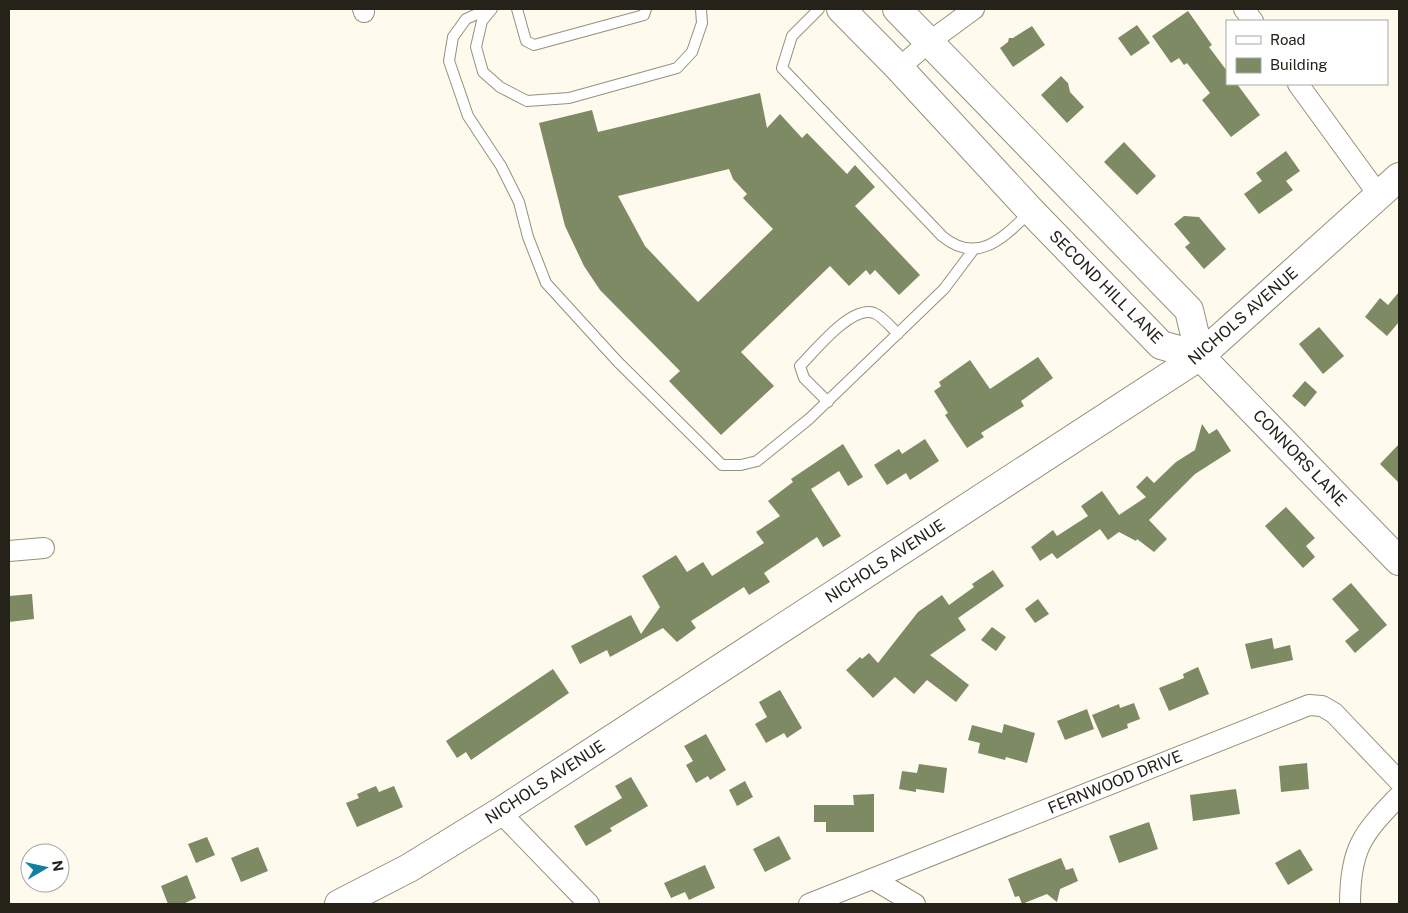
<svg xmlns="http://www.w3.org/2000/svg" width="1408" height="913" font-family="'Public Sans',sans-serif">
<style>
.building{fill:#7e8a63;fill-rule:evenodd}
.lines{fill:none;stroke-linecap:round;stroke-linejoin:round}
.lane-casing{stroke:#96907b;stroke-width:12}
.street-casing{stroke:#96907b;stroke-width:22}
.secondary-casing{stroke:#96907b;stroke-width:30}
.lane{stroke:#fff;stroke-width:10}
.street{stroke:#fff;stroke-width:20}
.secondary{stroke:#fff;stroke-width:28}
.labels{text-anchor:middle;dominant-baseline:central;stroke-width:4;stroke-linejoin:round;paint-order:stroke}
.street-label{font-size:16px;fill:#242219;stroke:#fff}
</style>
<rect width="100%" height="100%" fill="#fefaed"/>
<path class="building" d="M1188,11L1212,45L1209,47L1227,71V84H1237L1260,115L1231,137L1202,100L1210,93L1187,63L1184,65L1179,58L1171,63L1152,36Z
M1137,25L1150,43L1131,56L1118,38Z
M1032,26L1045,45L1013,67L1000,48L1008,42L1009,38H1013Z
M1061,76L1068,83L1070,92L1084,107L1067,123L1041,95Z
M760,93L767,128L780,114L802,138L807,133L847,174L855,165L875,187L855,206L920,275L899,295L875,270L870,275L866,270L849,286L830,266L741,352L774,386L721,435L669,381L680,371L600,290L584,266L565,226L539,123L592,110L598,132ZM729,169L733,179L747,194L743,198L773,229L698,302L645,246L618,196Z
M1124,142L1156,176L1137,195L1104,162Z
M1286,151L1300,171L1286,181L1293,190L1259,214L1244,194L1262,181L1256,173Z
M1184,216L1199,217L1226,249L1204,269L1185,247L1190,243L1174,224Z
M1399,292V322L1387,336L1365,317L1380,298L1388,305Z
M1319,327L1344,356L1323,374L1299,344Z
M1038,357L1053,378L1021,401L1024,406L981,433L984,437L967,448L945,415L948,413L934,391L941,386L939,382L970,360L990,389Z
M1305,381L1317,392L1305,407L1292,396Z
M1202,424L1209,434L1217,429L1231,451L1195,474L1149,520L1167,539L1154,552L1137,539L1136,541L1119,532L1108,540L1100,529L1057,559L1052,553L1040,561L1031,547L1053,530L1057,536L1088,516L1081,506L1102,491L1119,515L1146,497L1136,487L1147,476L1154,483L1176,462L1195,450Z
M925,439L939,461L910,480L906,473L887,485L874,465L899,449L902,454Z
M843,444L863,477L848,486L839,471L811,489L841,536L823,547L817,537L764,573L770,582L749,595L744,587L691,621L696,628L677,642L663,628L610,657L607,650L580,664L571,646L631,615L641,634L660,607L642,576L676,555L687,572L703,562L712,576L764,543L756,532L780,516L768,501L793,482L791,479Z
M1399,444V483L1380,464Z
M1286,507L1315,538L1306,546L1315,557L1303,568L1265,526Z
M993,570L1004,586L958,618L966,630L930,655L969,685L956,702L927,680L914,694L895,677L873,698L846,670L860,657L862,659L869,653L878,663L918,612L942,595L949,605L974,587L972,584Z
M1351,583L1387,625L1355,653L1345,641L1359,630L1332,599Z
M32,594L34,619L9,622V596Z
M1038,599L1049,614L1035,623L1025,609Z
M992,627L1006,637L996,651L981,640Z
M1272,638L1274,649L1290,645L1293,660L1251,669L1245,644Z
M1198,667L1209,694L1169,711L1159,688L1184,678L1183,674Z
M553,669L569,693L471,760L466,752L457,758L446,741Z
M780,690L802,728L787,738L784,733L766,743L755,724L767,717L759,702Z
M1134,703L1140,719L1127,724L1128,728L1102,738L1092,715L1119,704L1120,708Z
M1087,709L1094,729L1065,740L1057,721Z
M1004,724L1035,733L1027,763L1006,757L1005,760L978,753L980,743L968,740L972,725L1002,733Z
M706,734L726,770L710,780L708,776L696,783L686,765L693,761L684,746Z
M1307,763L1309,789L1281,792L1279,766Z
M919,764L947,768L944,793L916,789V792L899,789L902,771L917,773Z
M631,777L648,806L610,828L612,831L586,846L574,826L622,798L615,786Z
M745,781L753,797L737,806L729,790Z
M376,786L379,792L394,786L403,807L357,827L346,803L359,798L357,794Z
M1236,789L1240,814L1193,821L1190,795Z
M874,794V832H826V822H814V805H854L853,795Z
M1149,822L1158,849L1119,863L1109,836Z
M779,836L791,859L765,872L753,849Z
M207,837L215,855L196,863L188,844Z
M258,847L268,871L241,882L231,858Z
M1300,849L1313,870L1288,885L1275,863Z
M1061,858L1066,870L1073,868L1078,881L1060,889L1057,902L1047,894L1022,904L1019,896L1015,897L1008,879Z
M705,865L715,888L689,900L685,892L671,898L664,883Z
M187,875L196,898L183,904H168L161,886Z"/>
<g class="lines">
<defs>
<path id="lane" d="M488,9L466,19L453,37L449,61L468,116L501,166L519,202L528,237L546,283L618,362L722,465H741L757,461L809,419L944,289L974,249
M492,9L482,21L476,47L483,72L500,87L527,101L569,98L677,68L692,52L702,23L701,9
M517,9L526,41L534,45L644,15L646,9
M819,9L792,36L782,68L942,236C978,266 1004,237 1031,211
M828,402L804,378L800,366C815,351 851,305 874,313C882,316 891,327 898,334"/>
<path id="street" d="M363,9L364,12
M1244,9L1253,21
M899,68L929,42L974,9
M1298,84L1378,194
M9,551L44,548
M500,812L589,904
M873,879L915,904
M809,904L1309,705L1322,706L1334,713L1399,781
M1350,904C1350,849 1362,834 1399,796"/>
<path id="secondary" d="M841,9L899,68L1031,211L1161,345L1200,356L1399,561
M897,9L1189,310L1200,356
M339,904L409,868L500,812L1200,356L1399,177"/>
</defs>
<use href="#lane" class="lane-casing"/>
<use href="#street" class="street-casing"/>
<use href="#secondary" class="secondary-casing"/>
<use href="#lane" class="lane"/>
<use href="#street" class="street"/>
<use href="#secondary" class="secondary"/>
</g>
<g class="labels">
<g class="street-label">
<text transform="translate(1106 287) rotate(45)">SECOND HILL LANE</text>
<text transform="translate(1243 316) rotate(-41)">NICHOLS AVENUE</text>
<text transform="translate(1300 458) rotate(46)">CONNORS LANE</text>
<text transform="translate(885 561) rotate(-33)">NICHOLS AVENUE</text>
<text transform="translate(545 782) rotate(-33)">NICHOLS AVENUE</text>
<text transform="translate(1115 782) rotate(-22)">FERNWOOD DRIVE</text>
</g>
</g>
<rect width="1408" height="913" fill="none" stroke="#242219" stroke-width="20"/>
<rect x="1226" y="20" width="162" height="65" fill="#ffffff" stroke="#a7a7a3"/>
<rect x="1236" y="36" width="25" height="8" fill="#ffffff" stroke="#a7a7a3"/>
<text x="1270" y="45" font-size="15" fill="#242219">Road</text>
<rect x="1236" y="58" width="25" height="15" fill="#7e8a63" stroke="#a7a7a3"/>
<text x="1270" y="70" font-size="15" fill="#242219">Building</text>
<g transform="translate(45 868) rotate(81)"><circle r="24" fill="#ffffff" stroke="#a7a7a3"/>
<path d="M0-4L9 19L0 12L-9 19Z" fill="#107fa7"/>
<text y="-8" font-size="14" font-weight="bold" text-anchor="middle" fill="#242219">N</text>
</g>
</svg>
